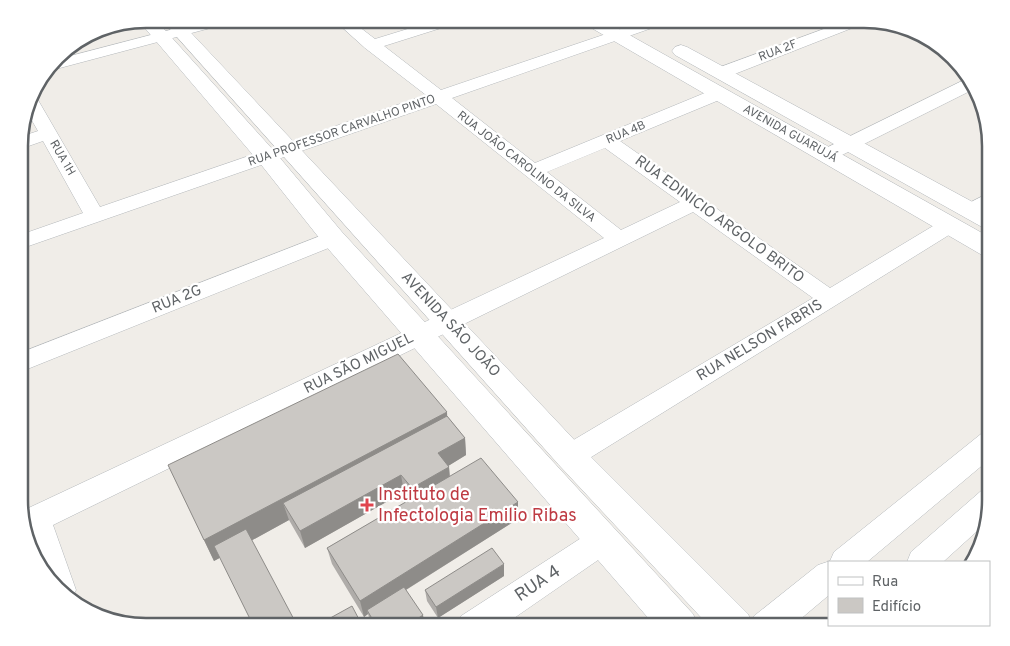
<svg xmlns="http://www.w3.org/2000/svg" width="1010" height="646" font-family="Overpass,sans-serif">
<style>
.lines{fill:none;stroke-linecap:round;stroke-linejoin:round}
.minor-casing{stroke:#b4b8bb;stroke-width:1}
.tertiary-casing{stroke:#b4b8bb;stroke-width:1}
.minor{fill:#fff;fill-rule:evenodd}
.tertiary{fill:#fff;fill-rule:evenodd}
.wall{fill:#afaca9}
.shaded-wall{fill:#8e8c89}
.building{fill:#cbc8c4;stroke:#8e8c89}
.health-dot{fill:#e0444e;stroke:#fff;stroke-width:2}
.labels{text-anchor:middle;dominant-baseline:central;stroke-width:4.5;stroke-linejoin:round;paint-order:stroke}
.far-street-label{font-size:12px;fill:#5f6366;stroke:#fff}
.street-label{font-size:15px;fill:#5f6366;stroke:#fff}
.near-health-label{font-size:18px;fill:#be3a42;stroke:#fff;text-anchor:start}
.near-street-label{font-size:18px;fill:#5f6366;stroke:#fff}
.rim{fill:none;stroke:#5f6366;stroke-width:2.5}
</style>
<rect width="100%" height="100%" fill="#f0ede8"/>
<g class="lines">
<defs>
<path id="minor" d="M212,19H235L233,22L56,69L47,70L55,60Z
M333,19H349L375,39L440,19H462L460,22L384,46L441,90L650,19H671L669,22L452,98L535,163L712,90L718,89L724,90L727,94L724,98L620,141L830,288L943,220L950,218L957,220L960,225L957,230L580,464L570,467L560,464L556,456L560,448L813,298L693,212L53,525L76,590L70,601L36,564L20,512L604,238L436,104L20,249V235L83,213L43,141L20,149V137L38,131L26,110L30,95L35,96L38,100L100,207L426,95L365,48ZM605,148L680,202L621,230L547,172Z
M851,19L870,21L727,77H715L713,73L715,69Z
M968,78H970L976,88L834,159L827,161L820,159L818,155L820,151Z
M991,192V206C981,212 974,217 963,214L960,210L963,206Z
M333,231L341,233L344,238L341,243L20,372V353Z
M991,431V458L867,562H829V595L791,627H750L754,616L818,565L830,561L834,552L981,434Z
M991,488V508L986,523L943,562H907L911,552L981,491Z
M603,527L614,531L618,540L614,549L501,627H457L461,616L592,531Z
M835,625H869L868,627H834Z"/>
<path id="tertiary" d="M146,19H155L275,152L342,232L693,614L699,627H656L324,244L259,162L138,20Z
M161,19H178L581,447L748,614L754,627H710L559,465Z
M581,19H601L991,238V257L982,255L583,23Z
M681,45L687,47L991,212V229L982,227L675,55L672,51L675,47Z"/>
</defs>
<use href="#minor" class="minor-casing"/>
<use href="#tertiary" class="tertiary-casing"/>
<use href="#minor" class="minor"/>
<use href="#tertiary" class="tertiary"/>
</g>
<path class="wall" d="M447,412V416L465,438L466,455L448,466L449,467L450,476L518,502V519L406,590L425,626L424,627H374L370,621L368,614L364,617L332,564L327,548L410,500L404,492L305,548L289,520L214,561L168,465Z
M504,576L438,618L427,601L425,590Z"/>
<path class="shaded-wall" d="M447,412L448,434L283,503L289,520L214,561L204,540Z
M465,438L466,455L440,471L438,453Z
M449,467L450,485L414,505L412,488Z
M401,475L404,492L305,548L300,531Z
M518,502V519L369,613L367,610L368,614L364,617L360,601Z
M504,564V576L438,618L436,607Z
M423,615L425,626L424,627H405Z"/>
<path class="building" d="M398,354L447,412L204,540L168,465Z
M447,416L465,438L438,453L449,467L412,488L401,475L300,531L283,503Z
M481,458L518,502L360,601L327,548Z
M246,529L298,627H254L214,546Z
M492,548L504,564L436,607L425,590Z
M404,587L423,615L405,627H377L367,610Z
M352,606L363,627H314Z"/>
<path class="health-dot" d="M364.5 497.5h5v5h5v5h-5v5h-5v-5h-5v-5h5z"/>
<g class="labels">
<g class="far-street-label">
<text transform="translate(778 51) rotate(-21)">RUA 2F</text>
<text transform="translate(342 131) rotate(-19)">RUA PROFESSOR CARVALHO PINTO</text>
<text transform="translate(626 133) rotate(-23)">RUA 4B</text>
<text transform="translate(790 134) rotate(29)">AVENIDA GUARUJÁ</text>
<text transform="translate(62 158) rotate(60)">RUA 1H</text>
<text transform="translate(526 167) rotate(38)">RUA JOÃO CAROLINO DA SILVA</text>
</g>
<g class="street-label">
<text transform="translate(719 220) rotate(36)">RUA EDINICIO ARGOLO BRITO</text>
<text transform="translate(177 300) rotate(-22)">RUA 2G</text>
<text transform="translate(450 325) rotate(47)">AVENIDA SÃO JOÃO</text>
<text transform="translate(760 341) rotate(-31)">RUA NELSON FABRIS</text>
<text transform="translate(359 364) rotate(-26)">RUA SÃO MIGUEL</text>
</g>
<g class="near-health-label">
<text x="378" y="495">Instituto de<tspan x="378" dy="21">Infectologia Emilio Ribas</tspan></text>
</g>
<g class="near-street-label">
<text transform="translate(538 584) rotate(-34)">RUA 4</text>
</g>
</g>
<path d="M0 0H1010V646H0ZM146 28H864A118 118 0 0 1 982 146V500A118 118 0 0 1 864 618H146A118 118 0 0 1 28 500V146A118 118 0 0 1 146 28Z" fill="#fff" fill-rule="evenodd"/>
<path class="rim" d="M146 28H864A118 118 0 0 1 982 146V500A118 118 0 0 1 864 618H146A118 118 0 0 1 28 500V146A118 118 0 0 1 146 28Z"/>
<rect x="828" y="561" width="162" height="65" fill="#ffffff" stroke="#bfc1c2"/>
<rect x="838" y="577" width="25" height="8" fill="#ffffff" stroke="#bfc1c2"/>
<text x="872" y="586" font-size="15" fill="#5f6366">Rua</text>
<rect x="838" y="598" width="25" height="15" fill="#cbc8c4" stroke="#bfc1c2"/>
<text x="872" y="611" font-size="15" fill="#5f6366">Edifício</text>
</svg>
